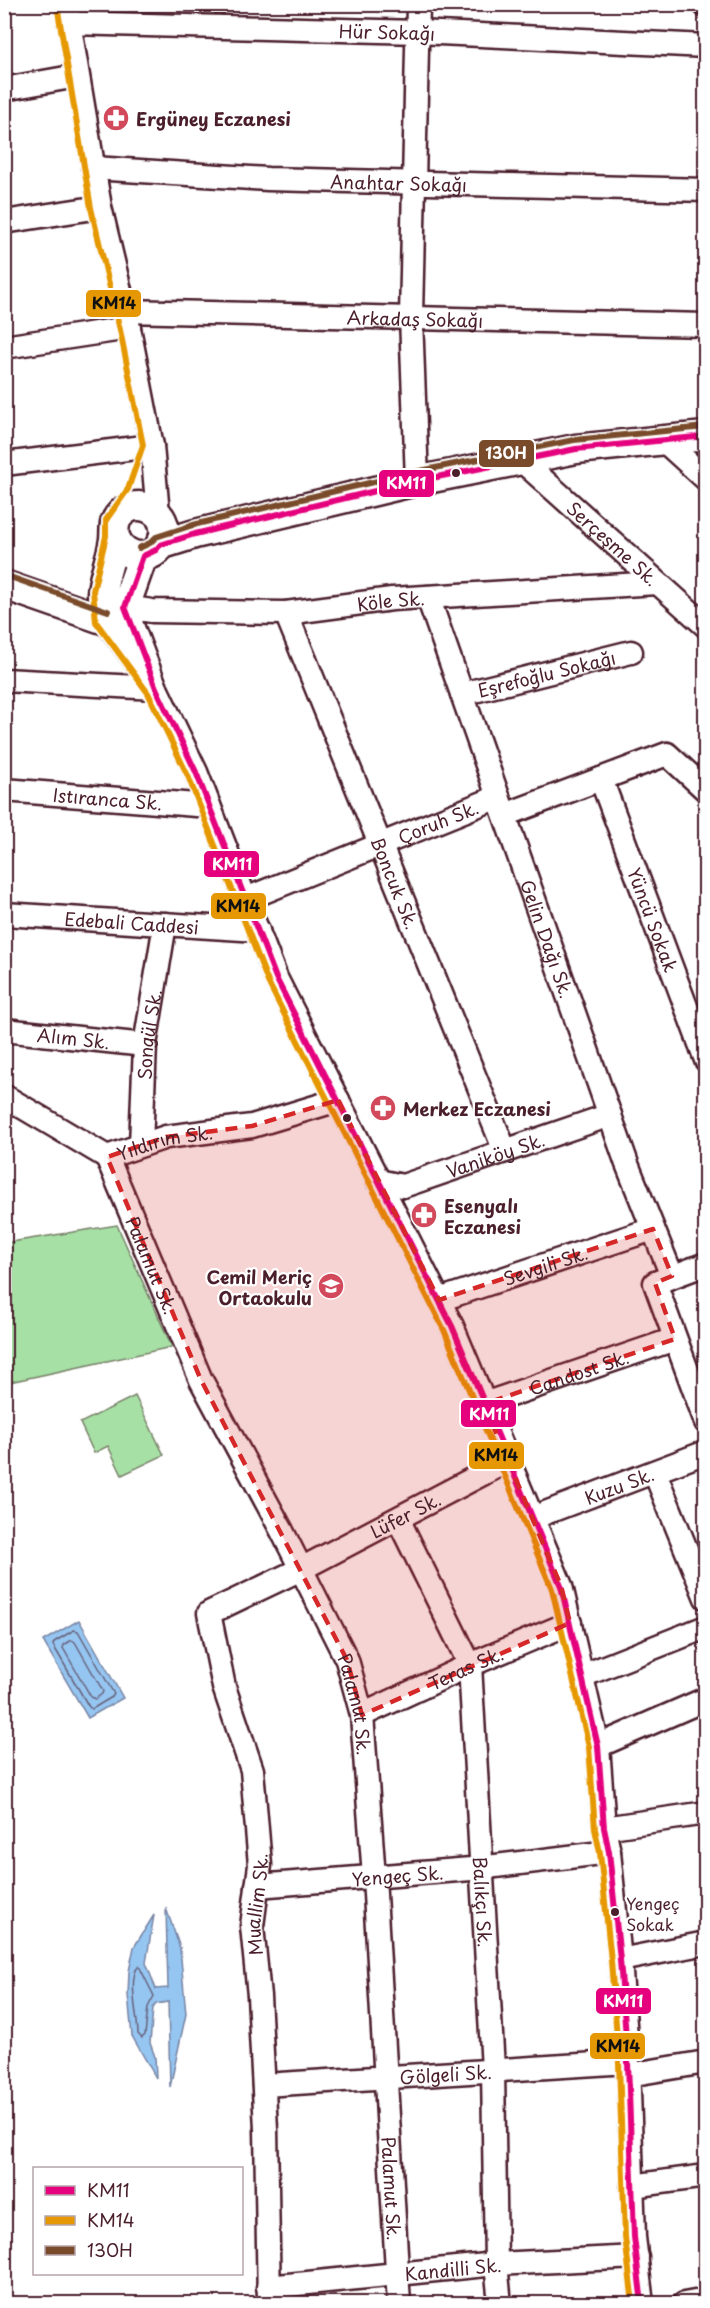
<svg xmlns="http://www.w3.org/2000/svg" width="710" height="2308" font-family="'Playpen Sans',sans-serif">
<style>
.green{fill:#a6e0a5;stroke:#788068;stroke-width:1.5}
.water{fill:#95c5f1;stroke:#7783a2;stroke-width:1.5}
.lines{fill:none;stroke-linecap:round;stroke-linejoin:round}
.shore{stroke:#68617a;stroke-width:1.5}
.minor-casing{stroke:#4a1f2b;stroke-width:27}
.major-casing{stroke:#4a1f2b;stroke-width:33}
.minor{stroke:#fff;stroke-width:22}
.major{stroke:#fff;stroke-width:28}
.bus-1-casing{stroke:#fff;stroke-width:10}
.bus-2-casing{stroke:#fff;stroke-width:10}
.bus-3-casing{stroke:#fff;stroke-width:10}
.bus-1{stroke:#e5007d;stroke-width:6}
.bus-2{stroke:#e69804;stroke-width:6}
.bus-3{stroke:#7a4b2a;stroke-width:6}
.marked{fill:#d62828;fill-opacity:0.2;stroke:#d62828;stroke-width:4.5;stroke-dasharray:12 8;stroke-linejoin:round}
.bus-dot{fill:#4a1f2b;stroke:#fff;stroke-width:2}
.labels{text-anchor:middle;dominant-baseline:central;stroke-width:4.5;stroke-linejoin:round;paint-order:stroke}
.bus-label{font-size:16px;fill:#4a1f2b;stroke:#fff;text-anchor:start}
.street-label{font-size:18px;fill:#4a1f2b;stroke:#fff}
.poi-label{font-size:18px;font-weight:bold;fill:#4a1f2b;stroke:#fff;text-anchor:start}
.line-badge{stroke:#fff;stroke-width:2}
.badge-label{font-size:16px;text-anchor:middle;font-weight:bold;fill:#fff}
.pale-badge-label{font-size:16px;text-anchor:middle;font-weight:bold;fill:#111}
</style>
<rect width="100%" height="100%" fill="#fff"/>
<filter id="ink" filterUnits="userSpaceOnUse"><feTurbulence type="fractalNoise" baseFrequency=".0167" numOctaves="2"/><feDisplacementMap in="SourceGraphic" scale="12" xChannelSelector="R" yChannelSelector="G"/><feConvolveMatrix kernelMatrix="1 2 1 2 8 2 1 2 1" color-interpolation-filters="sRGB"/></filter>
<g filter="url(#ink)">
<path class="green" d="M117,1225L172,1347L5,1383V1243Z
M135,1396L164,1455L122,1475L108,1446L94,1453L80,1423Z"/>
<path class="water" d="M79,1620L123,1698L88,1718L43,1641Z
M166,1908L180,1948L186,2014L170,2087L168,2002L156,2004L153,2008L150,2043L155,2057L156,2078L132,2036L128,1995L129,1971L134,1947L154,1915L146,1963L156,1989L168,1988Z"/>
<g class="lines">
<path class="shore" d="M74,1630L78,1631L114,1694L112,1697L92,1709L89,1707L53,1645L54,1642Z
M72,1640L75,1642L103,1691L102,1694L95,1699L91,1697L63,1648L64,1645Z
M139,1966L154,1996L148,2007L145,2035L142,2038L138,2034C138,2018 127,1976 139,1966Z"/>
<defs>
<g id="minor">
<path d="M66,4L100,207L129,328L152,446L158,514"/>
<path d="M704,4L706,6"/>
<path id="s1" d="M69,23L418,32L706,46"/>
<path d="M4,89L77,76"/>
<path id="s2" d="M93,168L268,179L706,190"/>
<path d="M4,222L100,207"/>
<path id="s3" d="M124,311L706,325"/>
<path d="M4,347L129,328"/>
<path d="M662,439L706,479"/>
<path id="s4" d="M521,460L706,626"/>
<path d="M4,464L152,446"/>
<path d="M417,481L411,317L418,4"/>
<path id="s5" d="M428,597L627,1164L672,1276"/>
<path id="s6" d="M286,613L505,1151"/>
<path d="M105,620L139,666"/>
<path d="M4,680L156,688"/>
<path id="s7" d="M462,694L631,652"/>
<path id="s8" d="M601,779L706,1060"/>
<path id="s9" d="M4,790L209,806"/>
<path d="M505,815L667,754L706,790"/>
<path id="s10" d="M246,899L498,797"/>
<path id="s11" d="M4,914L258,930"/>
<path id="s12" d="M4,1030L145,1045"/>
<path d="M4,1096L107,1157"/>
<path id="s13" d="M141,1145L145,1045L165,924"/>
<path id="s14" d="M107,1157L201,1380L282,1531L347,1660L362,1715L374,1877L399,2304"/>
<path id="s15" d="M107,1157L166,1137L252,1126L338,1100"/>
<path id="s16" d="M378,1181L403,1186L610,1115"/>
<path d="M706,1264L655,1283L706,1422"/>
<path id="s17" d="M439,1300L653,1229"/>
<path id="s18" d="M484,1404L675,1339"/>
<path d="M655,1473L706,1598"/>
<path id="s19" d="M532,1518L706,1452"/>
<path id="s20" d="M398,1519L470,1665L493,2069L496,2264L500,2304"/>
<path d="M582,1676L706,1627"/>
<path id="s21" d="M362,1715L470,1665L570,1623"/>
<path d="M598,1746L706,1699"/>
<path d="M604,1828L706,1813"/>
<path id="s22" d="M257,1886L471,1869L609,1852"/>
<path d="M620,1960L706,1943"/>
<path d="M628,2075L706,2062"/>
<path id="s23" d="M264,2085L628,2062"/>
<path d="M632,2186L706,2176"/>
<path id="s24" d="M268,2287L496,2264L637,2257"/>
<path id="s25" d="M269,2304L266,2129L259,1996L252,1926L260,1865L252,1770L224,1687L209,1613L301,1569L509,1460"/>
<path id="s26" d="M642,2304L634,2237L628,2062L620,1960L609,1852L604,1828L598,1746L561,1586L452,1326L276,978L196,772L156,688L125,607L152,611L286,613L392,599L657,583"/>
<path d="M684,2304L706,2300"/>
</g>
<path id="major" d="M160,545L195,534L417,481L576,449L706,436
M4,585L105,620
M105,620C104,611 102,602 102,593C103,575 112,557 114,539C115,531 113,524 118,517C134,495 168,509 164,535C160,564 124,562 115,537
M105,620L125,607L143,556"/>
</defs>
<use href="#minor" class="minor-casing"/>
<use href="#major" class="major-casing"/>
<use href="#minor" class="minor"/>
<use href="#major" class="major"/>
<defs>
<path id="bus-1" d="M642,2304L634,2237L628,2062L620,1960L609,1852L604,1828L598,1746L561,1586L452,1326L276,978L196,772L156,688L125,607L143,556L156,550L160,545L195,534L417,481L576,449L706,436"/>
<path id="bus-2" d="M57,5L91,208L120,330L143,445L128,489L106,520V536L93,591L96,622L148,693L188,776L268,982L444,1330L552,1589L589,1747L595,1829L600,1853L611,1961L619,2063L625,2237L633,2304"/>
<path id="bus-3" d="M139,548L150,543L156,537L193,525L415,472L574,440L705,427
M7,576L108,611"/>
</defs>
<use href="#bus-1" class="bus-1-casing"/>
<use href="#bus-2" class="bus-2-casing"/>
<use href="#bus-3" class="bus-3-casing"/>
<use href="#bus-1" class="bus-1"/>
<use href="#bus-2" class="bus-2"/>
<use href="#bus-3" class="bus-3"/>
</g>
</g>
<path class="marked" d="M338,1100L439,1300L653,1229L672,1276L655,1283L675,1339L484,1404L561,1586L570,1623L362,1715L347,1660L201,1380L107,1157L166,1137L252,1126Z"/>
<defs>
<symbol id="pharmacy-disc" viewBox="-11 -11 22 22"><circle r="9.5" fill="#d1495b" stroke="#fff"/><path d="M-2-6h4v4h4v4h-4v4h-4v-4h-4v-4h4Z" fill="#fff"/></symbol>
<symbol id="school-disc" viewBox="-11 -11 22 22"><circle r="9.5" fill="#d1495b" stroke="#fff"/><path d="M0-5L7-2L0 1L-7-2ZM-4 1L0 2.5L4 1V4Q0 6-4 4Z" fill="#fff"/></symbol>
</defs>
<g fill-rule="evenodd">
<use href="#pharmacy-disc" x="101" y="103" width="30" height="30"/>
<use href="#pharmacy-disc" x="368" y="1093" width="30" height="30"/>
<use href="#pharmacy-disc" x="409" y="1200" width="30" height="30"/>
<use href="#school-disc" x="316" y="1271" width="30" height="30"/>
</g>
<g class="bus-dot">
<circle cx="456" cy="473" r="5"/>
<circle cx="347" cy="1118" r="5"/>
<circle cx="615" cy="1912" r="5"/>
</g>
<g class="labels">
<g class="bus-label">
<text x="626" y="1903">Yengeç<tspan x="626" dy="21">Sokak</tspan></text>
</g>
<g class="street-label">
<text stroke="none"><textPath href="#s1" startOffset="318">Hür Sokağı</textPath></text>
<text stroke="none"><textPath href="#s2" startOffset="306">Anahtar Sokağı</textPath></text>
<text stroke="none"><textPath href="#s3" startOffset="291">Arkadaş Sokağı</textPath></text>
<text stroke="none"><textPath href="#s4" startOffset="124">Serçeşme Sk.</textPath></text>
<text stroke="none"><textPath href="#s26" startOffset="2064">Köle Sk.</textPath></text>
<text stroke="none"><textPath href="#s7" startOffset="87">Eşrefoğlu Sokağı</textPath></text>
<text stroke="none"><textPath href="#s9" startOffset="104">Istıranca Sk.</textPath></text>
<text stroke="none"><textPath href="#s10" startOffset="207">Çoruh Sk.</textPath></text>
<text stroke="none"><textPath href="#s6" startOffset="291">Boncuk Sk.</textPath></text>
<text stroke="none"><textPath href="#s8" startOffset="150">Yüncü Sokak</textPath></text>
<text stroke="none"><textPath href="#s11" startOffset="128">Edebali Caddesi</textPath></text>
<text stroke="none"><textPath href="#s5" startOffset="362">Gelin Dağı Sk.</textPath></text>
<text stroke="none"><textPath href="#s13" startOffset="111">Songül Sk.</textPath></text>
<text stroke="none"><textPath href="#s12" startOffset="70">Alım Sk.</textPath></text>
<text stroke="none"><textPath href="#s15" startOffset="60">Yıldırım Sk.</textPath></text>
<text stroke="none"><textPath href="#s16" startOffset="123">Vaniköy Sk.</textPath></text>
<text stroke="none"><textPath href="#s14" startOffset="117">Palamut Sk.</textPath></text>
<text stroke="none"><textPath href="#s17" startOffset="112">Sevgili Sk.</textPath></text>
<text stroke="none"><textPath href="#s18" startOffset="100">Candost Sk.</textPath></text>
<text stroke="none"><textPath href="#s19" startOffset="93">Kuzu Sk.</textPath></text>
<text stroke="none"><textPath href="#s25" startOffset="918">Lüfer Sk.</textPath></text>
<text stroke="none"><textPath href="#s21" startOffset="114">Teras Sk.</textPath></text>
<text stroke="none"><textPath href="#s14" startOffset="603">Palamut Sk.</textPath></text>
<text stroke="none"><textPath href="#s22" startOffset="141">Yengeç Sk.</textPath></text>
<text stroke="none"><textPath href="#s20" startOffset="400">Balıkçı Sk.</textPath></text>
<text stroke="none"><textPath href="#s25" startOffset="400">Muallim Sk.</textPath></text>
<text stroke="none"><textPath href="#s23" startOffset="182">Gölgeli Sk.</textPath></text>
<text stroke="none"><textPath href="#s14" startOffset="1089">Palamut Sk.</textPath></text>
<text stroke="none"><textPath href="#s24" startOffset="186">Kandilli Sk.</textPath></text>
</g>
<g class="poi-label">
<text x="136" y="118">Ergüney Eczanesi</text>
<text x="403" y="1108">Merkez Eczanesi</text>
<text x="444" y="1205">Esenyalı<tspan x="444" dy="21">Eczanesi</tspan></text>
<text x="312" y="1276" text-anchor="end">Cemil Meriç<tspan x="312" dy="21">Ortaokulu</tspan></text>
</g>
</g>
<g class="line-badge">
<rect x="85" y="289" width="57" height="29" rx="6" fill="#e69804"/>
<rect x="478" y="439" width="57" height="29" rx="6" fill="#7a4b2a"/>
<rect x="378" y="469" width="57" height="29" rx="6" fill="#e5007d"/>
<rect x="203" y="850" width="57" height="28" rx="6" fill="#e5007d"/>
<rect x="210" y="892" width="57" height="28" rx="6" fill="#e69804"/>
<rect x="460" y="1399" width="57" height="29" rx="6" fill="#e5007d"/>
<rect x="468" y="1441" width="57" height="29" rx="6" fill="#e69804"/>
<rect x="595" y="1987" width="57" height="28" rx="6" fill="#e5007d"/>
<rect x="589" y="2032" width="57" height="28" rx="6" fill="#e69804"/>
</g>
<g class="badge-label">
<text x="506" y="459">130H</text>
<text x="406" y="489">KM11</text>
<text x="232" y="870">KM11</text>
<text x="489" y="1420">KM11</text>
<text x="623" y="2007">KM11</text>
</g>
<g class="pale-badge-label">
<text x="114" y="309">KM14</text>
<text x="238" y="912">KM14</text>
<text x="496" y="1461">KM14</text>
<text x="618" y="2052">KM14</text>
</g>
<rect width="710" height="2308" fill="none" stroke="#fff" stroke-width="24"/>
<rect x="12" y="12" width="686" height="2284" fill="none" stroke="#4a1f2b" stroke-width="2" filter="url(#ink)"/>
<rect x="33" y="2167" width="210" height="108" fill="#ffffff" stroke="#b7a5aa" stroke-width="1.5"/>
<rect x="45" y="2186" width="30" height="9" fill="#e5007d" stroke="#b7a5aa" stroke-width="1.5"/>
<text x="87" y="2197" font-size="18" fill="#4a1f2b">KM11</text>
<rect x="45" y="2216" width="30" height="9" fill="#e69804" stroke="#b7a5aa" stroke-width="1.5"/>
<text x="87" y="2227" font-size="18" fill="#4a1f2b">KM14</text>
<rect x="45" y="2246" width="30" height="9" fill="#7a4b2a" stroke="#b7a5aa" stroke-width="1.5"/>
<text x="87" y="2257" font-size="18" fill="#4a1f2b">130H</text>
</svg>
